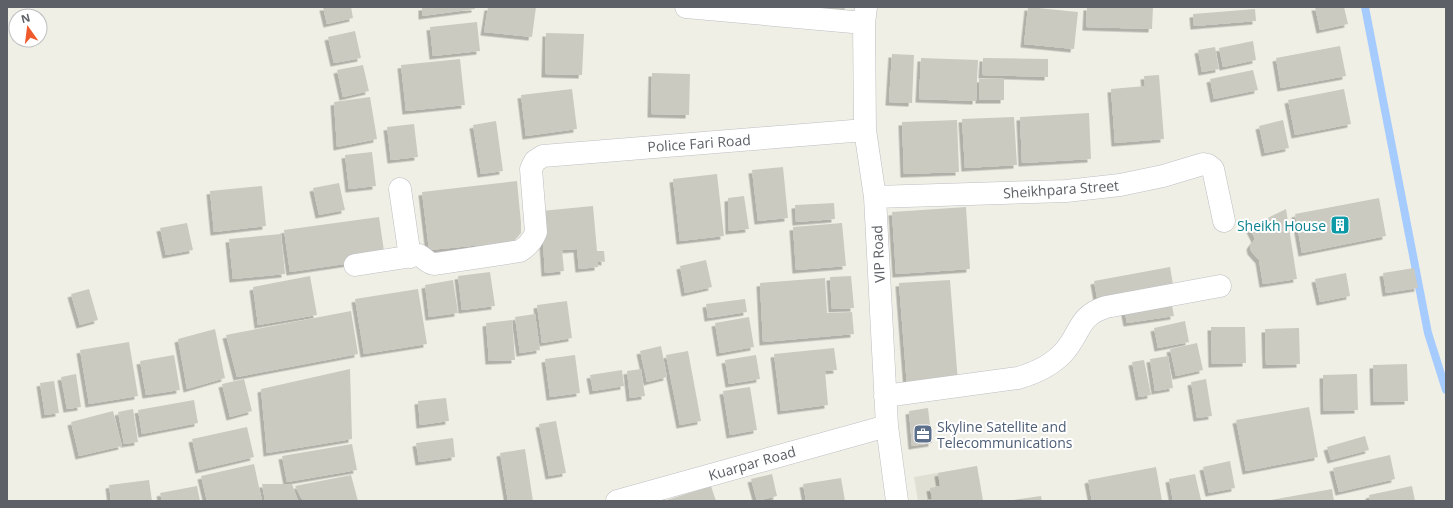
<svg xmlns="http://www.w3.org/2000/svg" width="1453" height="508" font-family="'Open Sans',sans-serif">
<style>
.education{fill:#e0dfd3}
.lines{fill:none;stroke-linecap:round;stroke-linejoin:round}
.stream{stroke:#a6cbff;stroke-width:8}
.building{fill:#cbcac1;filter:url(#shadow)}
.minor-casing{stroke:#bdbec4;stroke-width:23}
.minor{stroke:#fff;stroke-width:22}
.labels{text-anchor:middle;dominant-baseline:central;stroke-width:4;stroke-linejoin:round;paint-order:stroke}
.street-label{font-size:14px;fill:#5d6066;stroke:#fff}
.culture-label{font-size:14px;fill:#0d838f;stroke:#fff;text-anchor:end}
.service-label{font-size:14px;fill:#4e5e75;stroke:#fff;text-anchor:start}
</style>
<defs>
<filter id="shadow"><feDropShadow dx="-3.5" dy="3.5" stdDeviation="0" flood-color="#0004"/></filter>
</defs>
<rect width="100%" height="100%" fill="#f0efe5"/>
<path class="education" d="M977,466L983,501H918L914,477Z"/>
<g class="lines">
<path class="stream" d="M1365,7L1428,333L1446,390"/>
</g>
<path class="building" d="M323,7H351L353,18L327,24Z
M422,7H475V9L422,16Z
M488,7H536L532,37L484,32Z
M808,7H845L844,14Z
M1028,7L1078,12L1074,49L1024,44Z
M1087,7H1153L1152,29L1086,27Z
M1315,7H1344L1348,24L1320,30Z
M1255,9L1256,21L1194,26L1193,14Z
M477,22L480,51L433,56L430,27Z
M355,31L361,58L334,63L328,37Z
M546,33L584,34L582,75L545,74Z
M1253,41L1256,60L1223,67L1219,48Z
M1340,46L1346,76L1281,88L1276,58Z
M1215,47L1219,69L1202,72L1198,50Z
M892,54L914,55L912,103L889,102Z
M921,58L978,60L976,101L919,99Z
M983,58L1048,59V77L982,75Z
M460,59L465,105L406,111L401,65Z
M363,65L369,91L343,97L337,70Z
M1253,70L1258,90L1214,99L1210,79Z
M652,73L690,74L689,115L651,114Z
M1159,75L1164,139L1115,143L1111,89L1145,86L1144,76Z
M1004,78V100H979V79Z
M572,89L577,129L526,136L521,95Z
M1344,89L1351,124L1295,135L1288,100Z
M370,97L377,139L337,147L334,102Z
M1089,113L1091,159L1022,163L1020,117Z
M1014,117L1017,165L965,168L962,119Z
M957,120L959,172L904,174L902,122Z
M1283,120L1289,148L1265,153L1259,126Z
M496,121L503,171L481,174L473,125Z
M414,124L418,157L391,160L387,127Z
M372,152L376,186L349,189L345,155Z
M783,167L788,218L758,221L752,170Z
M717,174L724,236L680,241L673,179Z
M517,181L521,223V233L513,242L429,250L422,192Z
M339,183L345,210L319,215L313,188Z
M262,186L266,226L214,232L210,191Z
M744,196L749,229L729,231L728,198Z
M1379,198L1386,236L1302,253L1295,214Z
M834,203L835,219L796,222L795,205Z
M593,206L597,251H604L605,262L598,261V267L579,269L577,249L562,250L564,271L545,273L541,211Z
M966,207L970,269L896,274L892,212Z
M1286,209L1297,279L1263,284L1259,260L1251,251L1250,246L1255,239L1249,227Z
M379,217L385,258L290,272L284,230Z
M187,223L193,250L166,255L160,228Z
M842,223L846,266L796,270L793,227Z
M281,234L285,274L233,279L229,239Z
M706,260L712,287L685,293L680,266Z
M1170,267L1174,290L1098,303L1094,281Z
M1414,268L1418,288L1386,293L1383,273Z
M490,272L495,306L462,310L458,276Z
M1346,273L1350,296L1320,302L1315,279Z
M310,276L317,315L258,325L253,287Z
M851,276L854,308L832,309L830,277Z
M825,278L827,313L852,312L854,334L763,342L760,283Z
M453,280L458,313L429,317L425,285Z
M950,280L958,382L907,386L899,283Z
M89,289L98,320L80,325L71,294Z
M418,289L427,344L364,354L355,299Z
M745,299L747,312L708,318L706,304Z
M1171,300L1174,316L1127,323L1124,308Z
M567,301L572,338L542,343L537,305Z
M351,311L358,354L237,377L226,335Z
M535,314L540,350L520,353L515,317Z
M749,317L754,347L720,353L715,323Z
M512,320L515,360L489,361L486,323Z
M1185,321L1189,342L1158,348L1154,328Z
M1211,327H1245L1246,363L1212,364Z
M1299,328L1300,364L1266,365L1265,329Z
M215,329L225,378L187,389L178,339Z
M129,342L138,396L89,404L80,350Z
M1197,343L1203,370L1176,376L1170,349Z
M661,346L667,377L647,382L640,351Z
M834,348L837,370L825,371L828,405L781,411L774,354Z
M688,351L701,421L680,425L666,355Z
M174,355L180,390L146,395L140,361Z
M575,355L580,393L550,397L545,359Z
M756,355L760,379L729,384L725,360Z
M1168,356L1173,388L1155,391L1150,359Z
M1144,360L1151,395L1139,397L1132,362Z
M1407,364L1408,401L1374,402L1373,365Z
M350,369L352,439L267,453L261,389Z
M641,369L645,396L630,398L627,371Z
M622,370L624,386L593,391L590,375Z
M76,374L81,407L67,409L61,377Z
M1357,374L1358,410L1324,411L1323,375Z
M244,379L252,411L230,417L222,384Z
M1206,379L1212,416L1197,418L1191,382Z
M54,381L59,413L45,415L40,383Z
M750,387L757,430L730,435L723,391Z
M446,398L449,421L420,425L418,401Z
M194,400L198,423L142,434L138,410Z
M1309,407L1318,457L1246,471L1236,420Z
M928,408L932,443L912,446L909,411Z
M133,409L138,442L124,444L118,412Z
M113,411L122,446L79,456L71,422Z
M556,421L566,473L549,476L539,424Z
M247,427L254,457L199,470L192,439Z
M1365,436L1369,450L1331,460L1327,447Z
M453,438L455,457L419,462L416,443Z
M352,444L357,470L287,482L282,456Z
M525,449L533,501H508L500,453Z
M1390,455L1395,479L1339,492L1333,468Z
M1230,461L1235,488L1209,493L1203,467Z
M254,464L262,501H207L201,476Z
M977,466L983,501H924L932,499L930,488L940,486L938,473Z
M1156,467L1162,501H1092L1088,480Z
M772,474L777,496L757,501L751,479Z
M1195,474L1201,500L1173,501L1169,479Z
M351,475L358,501H303L295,486Z
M841,478L845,501H806L803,484Z
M149,480L152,501H111L109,485Z
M262,484H292L298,501H265Z
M197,486L200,501H162L160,493Z
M711,486L716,501H664Z
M1412,486L1415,501H1370L1369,495Z
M1332,489L1334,501H1271V500Z
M1041,496L1042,501H1013V500Z"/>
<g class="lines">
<defs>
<path id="minor" d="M686,7L864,23
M866,7L864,23L865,130L875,197L887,426L897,501
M400,189L410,257
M875,197L1066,191L1120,185L1163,176L1203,164L1208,165L1213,169L1224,221
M355,265L419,255C425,258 428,264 435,264L520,251C528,246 533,240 536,232L531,169L535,161L543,156L865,130
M885,396L1018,378C1035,373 1051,366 1063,353C1081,334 1077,316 1106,307L1220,286
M617,501L887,426"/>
</defs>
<use href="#minor" class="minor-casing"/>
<use href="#minor" class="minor"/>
</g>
<defs>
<symbol id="building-square" viewBox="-11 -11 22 22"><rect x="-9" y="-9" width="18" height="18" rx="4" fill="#0f9aa8" stroke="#fff"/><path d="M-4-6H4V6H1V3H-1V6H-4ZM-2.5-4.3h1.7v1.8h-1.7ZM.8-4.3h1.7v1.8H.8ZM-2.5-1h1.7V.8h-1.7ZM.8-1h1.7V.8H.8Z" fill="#fff"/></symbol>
<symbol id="office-square" viewBox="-11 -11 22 22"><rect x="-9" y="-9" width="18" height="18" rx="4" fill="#5c6f8a" stroke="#fff"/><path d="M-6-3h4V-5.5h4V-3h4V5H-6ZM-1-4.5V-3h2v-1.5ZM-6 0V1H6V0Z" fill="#fff"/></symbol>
</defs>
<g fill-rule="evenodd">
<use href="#building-square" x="1329" y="214" width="22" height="22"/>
<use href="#office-square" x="912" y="423" width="22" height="22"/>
</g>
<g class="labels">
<g class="street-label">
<text transform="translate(699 143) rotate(-4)">Police Fari Road</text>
<text transform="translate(1061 189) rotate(-4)">Sheikhpara Street</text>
<text transform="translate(878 254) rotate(-93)">VIP Road</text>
<text transform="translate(752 463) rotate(-16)">Kuarpar Road</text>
</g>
<g class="culture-label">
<text x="1326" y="225">Sheikh House</text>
</g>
<g class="service-label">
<text x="937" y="426">Skyline Satellite and<tspan x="937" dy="16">Telecommunications</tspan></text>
</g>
</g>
<rect width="1453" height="508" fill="none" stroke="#5d6066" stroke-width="16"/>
<g transform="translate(28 28) rotate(346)"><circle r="19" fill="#ffffff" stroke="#bebfc2"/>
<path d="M0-3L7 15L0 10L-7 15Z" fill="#f0592b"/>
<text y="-6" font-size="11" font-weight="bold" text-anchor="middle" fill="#5d6066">N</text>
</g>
</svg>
